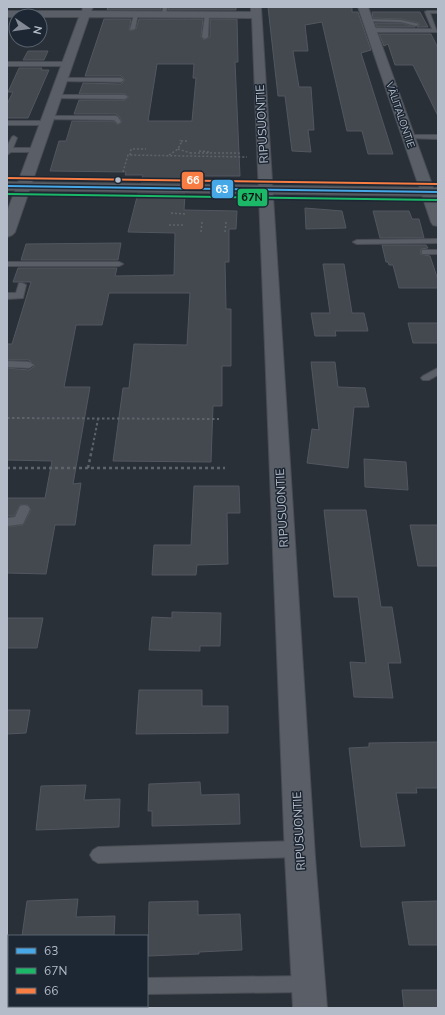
<svg xmlns="http://www.w3.org/2000/svg" width="445" height="1015" font-family="'Nunito Sans',sans-serif">
<style>
.building{fill:#444950;stroke:#52575f;fill-rule:evenodd}
.lines{fill:none;stroke-linecap:round;stroke-linejoin:round}
.lane-casing{stroke:#484c53;stroke-width:2}
.street-casing{stroke:#484c53;stroke-width:2}
.secondary-casing{stroke:#484c53;stroke-width:2}
.path-far2{stroke:#5d636a;stroke-width:1.5;stroke-dasharray:2 2;stroke-linecap:butt}
.path-far1{stroke:#5d636a;stroke-width:2;stroke-dasharray:2.5 2.5;stroke-linecap:butt}
.path{stroke:#5d636a;stroke-width:2.5;stroke-dasharray:3 3;stroke-linecap:butt}
.lane{fill:#5a5e66;fill-rule:evenodd}
.street{fill:#5a5e66;fill-rule:evenodd}
.secondary{fill:#595d64;fill-rule:evenodd}
.bus-1-casing{stroke:#1d2633;stroke-width:3}
.bus-2-casing{stroke:#1d2633;stroke-width:3}
.bus-3-casing{stroke:#1d2633;stroke-width:3}
.bus-1{fill:#46a8e7;fill-rule:evenodd}
.bus-2{fill:#1ab867;fill-rule:evenodd}
.bus-3{fill:#f77d43;fill-rule:evenodd}
.bus-dot{fill:#b4bcc9;stroke:#1d2633;stroke-width:1.5}
.labels{text-anchor:middle;dominant-baseline:central;stroke-width:3;stroke-linejoin:round;paint-order:stroke}
.far-street-label{font-size:10px;fill:#b4bcc9;stroke:#1d2633}
.street-label{font-size:12px;fill:#b4bcc9;stroke:#1d2633}
.line-badge{stroke:#1d2633;stroke-width:1.5}
.badge-label{font-size:11px;text-anchor:middle;font-weight:bold;fill:#fff}
.pale-badge-label{font-size:11px;text-anchor:middle;font-weight:bold;fill:#111}
</style>
<rect width="100%" height="100%" fill="#2a3038"/>
<path class="building" d="M108,7H161V10H107Z
M168,7H236V10H168Z
M268,7H352V12H358L371,50L361,53L393,154H368L362,131H347L322,22L305,25L308,51H293L299,87H311L314,130H308L311,152L292,151L285,96H278Z
M372,12H420L428,27H417L420,24L419,23L401,19L373,18Z
M104,19H131L129,30L130,31L136,29L139,19H203L201,37L204,40L210,37V19H237L238,62H235L240,176H187V183L141,182L143,175H125L126,172L50,171L59,141H66L72,121H113L118,125L122,122L119,116L116,114H74L79,100H125L129,97L125,94H79L83,83L121,84L125,80L121,76H85ZM157,64H194L193,78H196L192,121H148Z
M375,23H401L415,27H377Z
M379,34H431L438,48V116L413,65H395L388,44L384,46Z
M28,51H48L44,60H23Z
M19,68H42L41,70H49L28,118H7V104L13,92H8Z
M138,193L185,194L184,210L237,211L236,229H229V262H225L226,309H231V366H222V406H213L211,462L113,461L123,388H129L134,344L187,345L190,293H109L102,325H76L64,387H90L73,484L81,483L75,525H55L46,574L7,573V527L23,525L31,510L28,505H20L14,516H7V498H45L52,461L7,460V368L29,370L35,366L29,360H7V344H12L31,282H13L18,268H117L115,276L174,275L175,233L128,232Z
M305,208L342,211L346,228L306,229Z
M373,211H409L412,219H419L424,238H380Z
M121,243L118,260H21L26,244Z
M382,245H426L428,248L421,249L420,254L430,256L438,280V288H399L393,265H389L388,262H386Z
M323,264H344L352,313H364L368,331H335L336,336H315L311,313H330Z
M408,323H438V343H413Z
M311,362H335L338,387L365,388L369,407H354L348,468L307,463L312,429L319,430Z
M364,459L406,462L408,490L365,487Z
M194,486H239L240,513H227L228,564L197,565L196,575H152L154,545H191Z
M324,510H366L381,607H392L401,663H388L393,698L354,697L350,662L366,663L358,597H334Z
M410,525H438V566H418Z
M172,612L221,613L220,646H200V651L149,650L152,617L172,618Z
M7,618H43L37,648H7Z
M139,690H202V706H228V733L136,734Z
M7,710H30L26,733L7,734Z
M438,742V788H416L417,793H396L405,846L361,847L349,748L369,747V743Z
M200,782L201,795L239,794L240,824L152,826V811H148L149,784Z
M86,785L84,800L120,799L119,827L36,830L41,786Z
M78,899L76,917L115,916L114,936H22L27,901Z
M198,901V915L240,914L242,950L199,952V954L148,956L149,902Z
M438,901V945H409L402,902Z
M402,990H438V1008H404Z"/>
<g class="lines">
<defs>
<path id="lane" d="M163,7H167L166,15L162,14Z
M427,11H438V13H430L437,32H370L367,30L370,28L432,29L425,12Z
M136,13L138,14L135,29L130,30L134,14Z
M207,14L209,15L208,37L205,39L202,37L205,15Z
M368,19L401,20L419,24L416,26L401,22L366,21Z
M7,62H67L70,64L67,66H7Z
M62,78H121L124,80L121,82L60,81V79Z
M56,95H125L128,97L125,99L54,98V96Z
M48,116H116L118,117L121,122L118,124L114,120L46,119V117Z
M7,121H47L50,123L47,125H7Z
M408,135H438V139L406,138L405,137Z
M14,136L17,138L13,148H37L40,150L37,152H11L7,155V146L12,137Z
M438,239V243L357,244L353,242L357,240Z
M422,250H438V254H422Z
M7,262H119L123,264L119,266H7Z
M19,283H22L26,285L23,298L7,299V293H16Z
M7,361L29,362L34,365L29,368L7,367Z
M438,368V375L429,380H423L421,378L423,376Z
M24,505L28,506L30,509L23,524L7,526V518L15,517L20,506Z
M300,841L305,844L308,849L305,854L300,857L98,863L93,860L90,855L93,850L98,847Z
M305,976L311,978L313,984L311,990L305,992L147,994V978Z"/>
<path id="street" d="M83,7H93L91,11L251,12V7H261L315,857L327,1008H293L285,857L252,18L89,17L15,232L12,235L7,237V212L79,17H7V11H82Z
M358,7H368L438,201V226L433,225L431,222Z"/>
<path id="secondary" d="M7,182L438,188V196L7,190Z"/>
</defs>
<use href="#lane" class="lane-casing"/>
<use href="#street" class="street-casing"/>
<use href="#secondary" class="secondary-casing"/>
<path class="path-far2" d="M181,141H188
M178,149L190,153
M199,151L210,152
M190,153H239V157
M130,155L131,149H146
M169,155L178,149L181,143L180,140
M123,172L128,155L247,157
M171,213L186,214
M169,225H185
M201,232L202,222
M225,232L226,222"/>
<path class="path-far1" d="M7,418L219,419
M92,450L98,419"/>
<path class="path" d="M7,468H225
M88,468L92,449"/>
<use href="#lane" class="lane"/>
<use href="#street" class="street"/>
<use href="#secondary" class="secondary"/>
<defs>
<path id="bus-1" d="M7,185L438,191V193L7,187Z"/>
<path id="bus-2" d="M7,193L438,199V201L7,195Z"/>
<path id="bus-3" d="M7,177L438,183V185L7,179Z"/>
</defs>
<use href="#bus-1" class="bus-1-casing"/>
<use href="#bus-2" class="bus-2-casing"/>
<use href="#bus-3" class="bus-3-casing"/>
<use href="#bus-1" class="bus-1"/>
<use href="#bus-2" class="bus-2"/>
<use href="#bus-3" class="bus-3"/>
</g>
<circle class="bus-dot" cx="118" cy="180" r="3.5"/>
<g class="labels">
<g class="far-street-label">
<text transform="translate(400 115) rotate(71)">VÄLITALONTIE</text>
</g>
<g class="street-label">
<text transform="translate(262 124) rotate(-93)">RIPUSUONTIE</text>
<text transform="translate(282 508) rotate(-93)">RIPUSUONTIE</text>
<text transform="translate(299 831) rotate(-93)">RIPUSUONTIE</text>
</g>
</g>
<g class="line-badge">
<rect x="181" y="171" width="23" height="19" rx="4" fill="#f77d43"/>
<rect x="211" y="179" width="23" height="20" rx="4" fill="#46a8e7"/>
<rect x="237" y="188" width="31" height="19" rx="4" fill="#1ab867"/>
</g>
<g class="badge-label">
<text x="193" y="184">66</text>
<text x="222" y="193">63</text>
</g>
<g class="pale-badge-label">
<text x="252" y="201">67N</text>
</g>
<rect width="445" height="1015" fill="none" stroke="#b4bcc9" stroke-width="16"/>
<rect x="8" y="935" width="140" height="72" fill="#1d2633" stroke="#59626f"/>
<rect x="16" y="948" width="20" height="6" fill="#46a8e7" stroke="#59626f"/>
<text x="44" y="955" font-size="12" fill="#b4bcc9">63</text>
<rect x="16" y="968" width="20" height="6" fill="#1ab867" stroke="#59626f"/>
<text x="44" y="975" font-size="12" fill="#b4bcc9">67N</text>
<rect x="16" y="988" width="20" height="6" fill="#f77d43" stroke="#59626f"/>
<text x="44" y="995" font-size="12" fill="#b4bcc9">66</text>
<g transform="translate(28 28) rotate(103)"><circle r="19" fill="#1d2633" stroke="#59626f"/>
<path d="M0-3L7 15L0 10L-7 15Z" fill="#848b96"/>
<text y="-6" font-size="11" font-weight="bold" text-anchor="middle" fill="#b4bcc9">N</text>
</g>
</svg>
